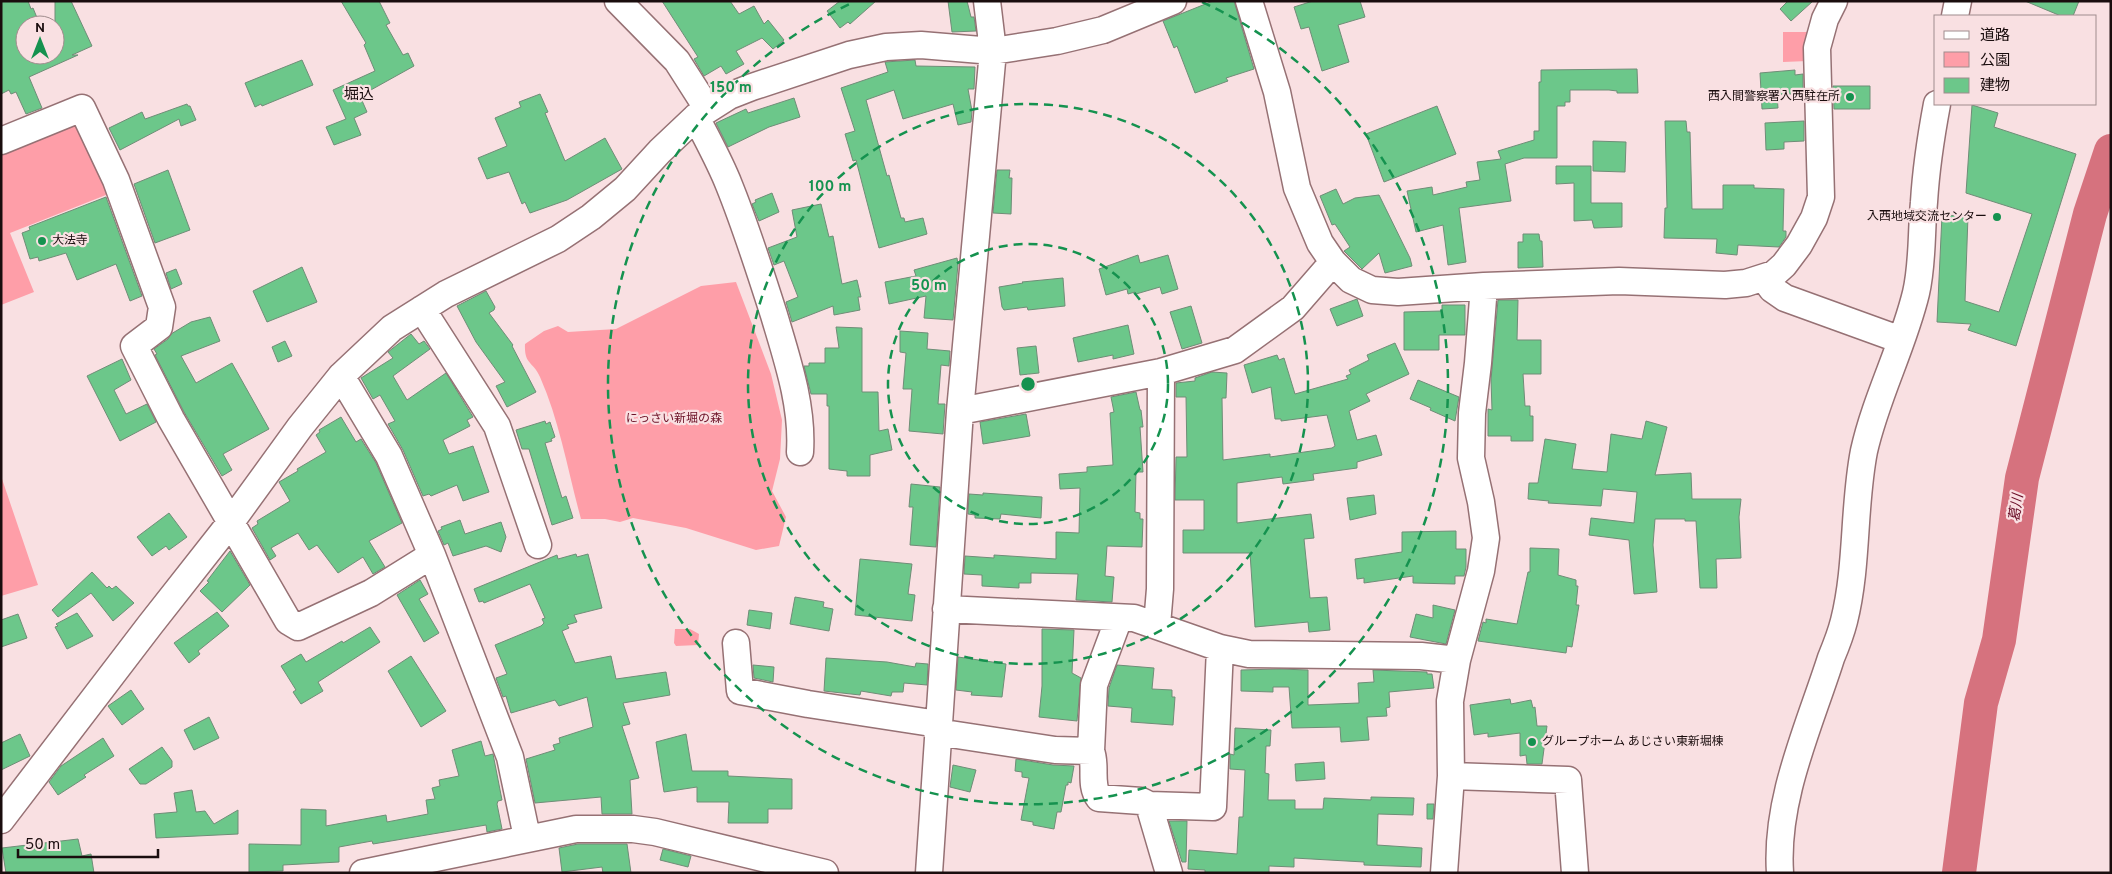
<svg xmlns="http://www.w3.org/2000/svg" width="2112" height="874" font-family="Overpass,'Noto Sans JP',sans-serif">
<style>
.green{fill:#fe9ea8}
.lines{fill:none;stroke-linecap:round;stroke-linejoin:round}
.river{stroke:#d6727e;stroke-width:34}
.building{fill:#6cc78a;stroke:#6f8d77}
.minor-casing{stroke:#967174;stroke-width:29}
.minor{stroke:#fff;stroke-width:26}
.ring{fill:none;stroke:#15924f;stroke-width:2.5;stroke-dasharray:9 6}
.poi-dot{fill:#15924f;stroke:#f9e0e2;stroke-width:2}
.labels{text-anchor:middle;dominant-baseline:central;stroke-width:4.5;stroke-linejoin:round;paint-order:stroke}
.poi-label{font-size:12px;fill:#1a0d0e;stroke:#f9e0e2;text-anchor:end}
.park-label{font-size:12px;fill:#6c1127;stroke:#f9e0e2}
.water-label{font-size:14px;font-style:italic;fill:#660822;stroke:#f9e0e2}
.quarter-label{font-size:15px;fill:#1a0d0e;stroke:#f9e0e2}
.centre{fill:#15924f;stroke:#f9e0e2;stroke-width:2.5}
.ring-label{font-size:15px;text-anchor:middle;font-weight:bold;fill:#15924f;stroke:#f9e0e2;stroke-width:4.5;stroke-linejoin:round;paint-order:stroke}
</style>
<rect width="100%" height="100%" fill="#f9e0e2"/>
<path class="green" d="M1783,32H1811L1808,61L1783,62Z
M73,120L82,126L111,193L10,233L34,292L1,305V150Z
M736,282L771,374L782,420L780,459L772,491L786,517L779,546L756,550L686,528L633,518L620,522L605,519H581C568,472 560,422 540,377C533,361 524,365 525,344L544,331L558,326L568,332L616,329L701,286Z
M1,476L38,585L1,596Z
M675,629H690L699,634L698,645L676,646L674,643Z"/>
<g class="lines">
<path class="river" d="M1959,873L1981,703L1999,640L2022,478L2090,214L2111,151"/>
</g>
<path class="building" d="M1,1H28L31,9L33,8L40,25H25V55H55V1H71L92,46L72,55H78L29,77L42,108L26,114L16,92L11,94L9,90L1,94Z
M341,1H379L390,23L386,25L403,55L408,53L414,66L360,96L367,112L354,118L361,135L334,145L326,127L346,119L333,90L375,71L364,45L366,43Z
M662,1H730L739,14L754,6L764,24L768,20L784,40L773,49L762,38L736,51L744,64L726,74L721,66L704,76L694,59L698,57Z
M840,1H876L850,24L848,22L840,28L827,11Z
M948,1H967L971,17H974L976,31L952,32Z
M1213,1H1234L1254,69L1226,78L1228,81L1195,93L1177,46L1174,48L1163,21Z
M1313,1H1360L1365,17L1338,25L1349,62L1322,71L1309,27L1301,29L1294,7Z
M1788,1H1813L1791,21L1780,9Z
M2025,1H2079L2073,16H2061Z
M302,60L313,85L262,106L261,104L255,107L245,83Z
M915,60L916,66L975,67L974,89H968L972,111L971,122L958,125L953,104L903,119L894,90L866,100L887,176L889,175L901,218H904L905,222L923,218L927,234L879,248L856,160L853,161L845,134L855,131L841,88L888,72L885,62Z
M1637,69L1638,93H1617V91L1609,90H1570V102H1565V106H1557V158H1524L1505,164L1511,201L1459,208L1466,262L1448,265L1443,225L1416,232L1407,191L1432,187L1433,195L1467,187L1466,182L1480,180L1477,162L1501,159L1498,151L1534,140V131H1539V82H1541V70Z
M1795,70V75L1803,74V93L1777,95L1778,108L1762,109L1760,73Z
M1833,86H1870V109H1834Z
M540,94L548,112L545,113L565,161L605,138L622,169L567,200L530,213L525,202L522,204L509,172L487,179L478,158L507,146L495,118L521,107L519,102Z
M794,98L800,117L769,127L728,147L716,123L746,109L748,113Z
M187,104L188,106H190L196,120L181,126L179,119L120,150L109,128L142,112L145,119L148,118Z
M1972,105L1998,113L1994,127L2076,154L2016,346L1968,330L1971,324L1937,322L1942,215L1968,216L1965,301L1999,312L2032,214L1966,193Z
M1437,106L1456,154L1384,182L1366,134Z
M1665,121H1686L1687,132H1690L1692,209H1723V185H1754V188L1784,189L1783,231H1786V237L1779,247L1738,245L1737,255L1716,253L1717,239L1664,238L1665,208H1667Z
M1804,121V141L1784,142V149L1766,150L1765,123Z
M1593,141L1626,142L1625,172L1593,171Z
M1556,166H1591V203H1622V227L1594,228L1592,220L1574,221V183L1556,184Z
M168,170L190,230L155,243L134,184Z
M997,170H1010L1009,178H1012L1011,214L993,213Z
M1336,189L1343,204L1355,198L1379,195L1410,258L1412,266L1385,273L1379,253L1362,269L1344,251L1350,247L1335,224L1332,225L1320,196Z
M772,193L779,212L759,221L752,204L756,202L755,200Z
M106,197L142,296L130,301L116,264L77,280L66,253L39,261L38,257L30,259L22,233L30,230L29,227Z
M821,204L829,237L833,236L842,284L857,280L861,297H858L860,310L834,315L833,306L792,322L786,302L798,297L784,261L774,265L768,248L797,237L792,210Z
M1523,234H1539L1540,241H1542L1543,267L1518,268V242H1523Z
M1138,255L1140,263L1168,255L1178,289L1162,294L1160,287L1136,294L1135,292L1128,294L1127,289L1106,295L1099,269Z
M957,258L958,264L953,320L924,318L926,296L889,304L885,282L916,276L914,270Z
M302,267L317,302L267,322L253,291Z
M176,269L182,284L171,289L166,273Z
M1063,278L1065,306L1028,310L1027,307L1004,310L1002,307L999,287L1023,283L1022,282Z
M486,291L495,307L494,310L489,313L513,345L512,346L536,392L507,407L496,386L505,382L476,342L457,306Z
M1357,299L1363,316L1337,326L1330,309Z
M1498,300H1518L1517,340H1541V374H1523L1525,406H1530V416H1533V441H1511V436H1488V409L1492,410L1491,380Z
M1442,305H1465V335H1439V350H1404V312L1442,311Z
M1191,306L1202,343L1182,349L1170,312Z
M210,317L220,341L181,356L196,383L232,363L269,429L223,454L232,470L222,476L184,412L155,355L157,354L154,349L168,339L171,334L191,322Z
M1128,325L1134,354L1113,359V355L1078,362L1073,338Z
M836,327L862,328V392H878L879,431L888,429L892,450L870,455V476H847V471L829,469V406H827V394H811L804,366H809V363H825V348H839Z
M900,331L928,333L927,349L950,351L949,366L941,365L938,404H945L943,434L909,431L912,389H903L906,353L900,352Z
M411,334L419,344L424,341L430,349L393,376L407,400L446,373L473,417L467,420L470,426L443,440L449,454L473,446L489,492L463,501L457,485L431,496L429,494L423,496L403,450L388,424L395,421L380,395L373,399L361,378L393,358L388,352Z
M285,341L292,356L278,362L272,347Z
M1395,343L1409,374L1366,394L1370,401L1349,411L1357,440L1376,435L1382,455L1357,462V468L1313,474L1314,480L1283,484L1282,477L1237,483V523L1311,514L1314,538L1304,539L1310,598L1327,597L1330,630L1309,632L1308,622L1255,627L1250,553H1183V530H1204V500H1175L1176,457H1187L1186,397H1176V383L1195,381V378L1212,372L1227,373L1226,398H1222L1223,460L1270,454V457L1332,448L1335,446L1327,415L1281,421V419H1275L1271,387L1252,393L1244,365L1277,355L1279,360L1284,358L1295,394L1348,379L1346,376L1351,374L1349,370L1369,360L1367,355Z
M1036,346L1039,373L1020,375L1017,348Z
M122,359L131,380L114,390L126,414L147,404L156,422L120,441L87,376Z
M1418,380L1459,397L1455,421L1430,410L1431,408L1410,399Z
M1136,392L1140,410H1141L1143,427H1140L1143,472H1136L1135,512L1140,513V519H1143L1142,547L1107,546L1105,576L1114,577L1112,602L1076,600L1078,574L1031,573V583H1019V588L982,586V575L964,574L965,556L994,558V555L1056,559V532L1079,533L1080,488L1060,489L1059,474L1087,472V467L1113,465L1110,413L1114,412L1111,397Z
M1026,414L1030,436L983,444L980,422Z
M341,417L356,442L361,439L376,463L402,523L369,541L385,567L373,574L363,557L338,573L317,545L309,550L298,533L271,548L276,556L270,560L252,528L258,524L257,521L290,501L279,482L298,471L297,469L326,452L316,435L320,432L319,430Z
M545,421L546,424L550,422L555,437L551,439L552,441L545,443L562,498L566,496L573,518L552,525L529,449H522L516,430Z
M1646,421L1667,427L1655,475L1691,473L1692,499H1741L1739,517L1741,558L1716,559L1717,588H1700L1696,521H1685V519H1655L1653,545L1657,592L1634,594L1629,540L1589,535L1591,518L1634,523L1637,492L1603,489L1601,506L1548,503L1549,501L1528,499L1529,483H1538L1545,439L1576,444L1572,469L1607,472L1611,434L1642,439Z
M911,484L940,487L936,547L910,545L913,507H909Z
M983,493L1042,497L1041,518L1001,514L1000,519L975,518V515L968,514L969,494L983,495Z
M1374,495L1376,514L1350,520L1347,498Z
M169,513L187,537L169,550L166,546L152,556L137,537Z
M460,520L465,534L501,522L506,537L501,552L486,546L453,556L448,543L444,545L438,531L442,529L441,527Z
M1456,531V549H1466V567L1464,576H1455V584L1413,583V576L1364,583V578L1357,579L1355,559L1402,552V532Z
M1530,548L1559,549L1558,575L1576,580V586H1578L1576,605H1579L1572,647L1567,646L1566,653L1478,641L1483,622L1486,623V619L1517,624L1528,572H1530Z
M230,551L250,585L222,612L200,591L209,582L207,581Z
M576,554L577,557L588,554L602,608L574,615L577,622L567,625L569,628L562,631L575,663L611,656L616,679L666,672L670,695L623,703L630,724L622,726L639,778L630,780L632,814H602L601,797L535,803L526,759L555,750L553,745L560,743L559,738L593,727L587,697L559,706L555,700L511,713L506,696L503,697L496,678L507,674L495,645L541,626L544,623L542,619L545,618L530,584L484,603L483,601L479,602L474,589L557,555L558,559Z
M860,559L912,564L908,594L915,595L912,621L855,615Z
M92,572L107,588L109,586L112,589L116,586L134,603L113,621L91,593L58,617L52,610Z
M420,580L428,594L419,599L439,633L424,642L397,595Z
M795,597L824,602L823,607L833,609L829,631L790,624Z
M1433,605L1455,610L1446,644L1410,637L1416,614L1433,618Z
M749,610L772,613L770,629L747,625Z
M217,612L229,626L198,651L200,654L189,663L174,643Z
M77,613L93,636L67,649L55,627L58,626L56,624Z
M18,614L27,638L1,647V620Z
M370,627L380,642L318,682L323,691L301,704L293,692L296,690L281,666L301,654L306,662L342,641L343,643Z
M1042,629L1074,630L1072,673L1081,678L1077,721L1039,717L1042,686Z
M411,656L446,711L421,727L388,671Z
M958,657L1006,664L1002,697L971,695L972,692L956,690Z
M826,658L887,662L915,667L916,663L928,664L927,685L904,683L903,692H892L891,696L861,691L860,695L824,691Z
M753,665L774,667L773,682L754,678Z
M1117,665L1154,668L1152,689L1172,690V697H1175L1173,725L1131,722L1132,708L1108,706L1109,688Z
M1280,669L1308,670V705L1359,703L1358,683L1374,682L1373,670L1427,672V674H1432L1434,688L1389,692L1390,707L1386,708L1387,716L1367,717L1369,740L1341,742L1340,727L1292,728L1289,687H1273V692L1241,691V670Z
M131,690L144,709L122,725L108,706Z
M1510,699L1511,704L1531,700L1533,708L1535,707L1537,726H1547L1542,764H1527L1526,755L1520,756V733L1488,737V733L1474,735L1470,705Z
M209,717L219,738L194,750L184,730Z
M1235,728L1271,730L1270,746H1266L1265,773L1269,774L1268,800H1295V809H1323L1324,798L1371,800V797L1414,798L1413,815L1378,814L1377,845L1422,848L1421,867L1364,865V862L1294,858V867L1269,866V873H1205V870L1188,869L1189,850L1237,854L1239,817H1243L1245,770L1230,769V754L1234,755Z
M20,734L30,756L1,770V743Z
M686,734L692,771H728V776L792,779V809H768V823H728L729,802H697V787L664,792L656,742Z
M103,738L114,756L84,775L86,777L58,795L49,782L61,766Z
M481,741L485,756L493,754L502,800L498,801L497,804L502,829L487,832L486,825L373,844L372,841L339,847V862L283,865V871L249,872V844L301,845V809L326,810V826L386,815L387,822L428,814L426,800L435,799L432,788L440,786L439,780L459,776L452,750Z
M162,747L172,761V767L146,784H140L129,769Z
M1016,759L1053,765L1074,766L1071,783L1068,782V785H1066L1061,812H1057L1054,829L1033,825V822L1021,820L1029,778L1022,777V772L1015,771Z
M1324,762L1325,779L1296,781L1295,764Z
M953,765L976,770L970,792L950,787Z
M192,790L196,812L205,811L214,824L238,810V834L156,838L154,814L177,812L174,793Z
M1427,804H1434L1433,819H1427Z
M1169,821H1187L1186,862H1182Z
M78,839L82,856L91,854L94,873H6L2,848Z
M578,844H627L631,873H603L602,867L562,872L559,848Z
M663,849L691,856L688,867L660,860Z"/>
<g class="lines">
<defs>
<path id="minor" d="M618,1L677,61L707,108
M1249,1L1277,92L1297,188L1320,243L1333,262L1351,280L1372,290L1398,292L1484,286L1619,281L1725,285L1746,283L1774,274L1784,265L1799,245L1814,218L1821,197L1817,48L1825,19L1834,1
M1955,16L1958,1
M696,117C707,139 720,162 729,185C746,227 760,271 774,315C787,359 803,405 800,452
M1,141L82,108L116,180L162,307L159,327L134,346L171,419L288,621L298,627L371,593L432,555
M1764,278L1772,289L1785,298L1901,340
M422,309L497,426L538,545
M341,376L389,456L432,555L510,757L527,837
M960,411L1161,372L1235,350L1293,308L1333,262
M946,609L1134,618L1220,648L1249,654L1421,656L1457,660
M1157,625L1160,589L1161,372
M736,643L740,691L808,704L938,724
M937,732L1055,750L1091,751C1097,766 1089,785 1099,798L1141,801L1149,805L1169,873
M1091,751L1094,685L1119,618
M1451,776L1568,780L1575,873
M1149,805L1213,807L1220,648
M1,820L150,625L231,522L300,427L341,376L392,328L446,294L558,239L591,217L625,189L660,151L696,117L729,96L752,87L849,55L886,47L921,45L993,51L1057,41L1103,30L1173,1
M363,873L576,829H633L655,832L825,873
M929,873L960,411L993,51L987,1
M1444,873L1451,776L1450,701L1457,660L1481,571L1486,538L1481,502L1471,458L1472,413L1478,363L1484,286
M1780,873C1775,799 1809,727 1831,658C1836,646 1841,633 1844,621C1858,565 1853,507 1864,451C1876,397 1903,347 1916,293C1923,263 1921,232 1924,202C1926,169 1931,136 1937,104"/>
</defs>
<use href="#minor" class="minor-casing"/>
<use href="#minor" class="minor"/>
</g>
<g class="ring">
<circle cx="1028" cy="384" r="140"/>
<circle cx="1028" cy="384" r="280"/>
<path d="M1202 2A420 420 0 1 1 854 2"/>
</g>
<g class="poi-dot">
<circle cx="1850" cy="97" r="5"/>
<circle cx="1997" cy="217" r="5"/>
<circle cx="42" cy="241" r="5"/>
<circle cx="1532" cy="742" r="5"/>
</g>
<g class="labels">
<g class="poi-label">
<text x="1840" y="97">西入間警察署入西駐在所</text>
<text x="1987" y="217">入西地域交流センター</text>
<text x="52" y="241" text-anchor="start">大法寺</text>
<text x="1542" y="742" text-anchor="start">グループホーム あじさい東新堀棟</text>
</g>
<g class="park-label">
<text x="674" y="419">にっさい新堀の森</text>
</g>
<g class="water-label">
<text transform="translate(2017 508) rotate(-82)">葛川</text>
</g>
<g class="quarter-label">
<text x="359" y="95">堀込</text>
</g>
</g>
<circle cx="1028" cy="384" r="8" class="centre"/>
<g class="ring-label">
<text x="731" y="92">150 m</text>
<text x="830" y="191">100 m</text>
<text x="929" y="290">50 m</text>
</g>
<rect width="2112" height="874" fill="none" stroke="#1a0d0e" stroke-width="5"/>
<rect x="1934" y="15" width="162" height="90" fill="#f9e0e2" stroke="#a08c8d"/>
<rect x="1944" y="31" width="25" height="8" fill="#ffffff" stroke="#a08c8d"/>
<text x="1980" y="40" font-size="15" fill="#1a0d0e">道路</text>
<rect x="1944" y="52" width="25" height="15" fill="#fe9ea8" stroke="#a08c8d"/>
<text x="1980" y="65" font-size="15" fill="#1a0d0e">公園</text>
<rect x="1944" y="78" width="25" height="15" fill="#6cc78a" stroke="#a08c8d"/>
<text x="1980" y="90" font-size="15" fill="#1a0d0e">建物</text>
<g transform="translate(40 40)"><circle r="24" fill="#f9e0e2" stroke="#a08c8d"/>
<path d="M0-4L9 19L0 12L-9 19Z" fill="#15924f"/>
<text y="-8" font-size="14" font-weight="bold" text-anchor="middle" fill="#1a0d0e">N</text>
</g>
<path d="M18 849v8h140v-8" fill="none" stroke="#1a0d0e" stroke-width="2.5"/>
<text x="25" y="849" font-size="15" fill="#1a0d0e" stroke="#f9e0e2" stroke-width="4" paint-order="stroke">50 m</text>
</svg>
